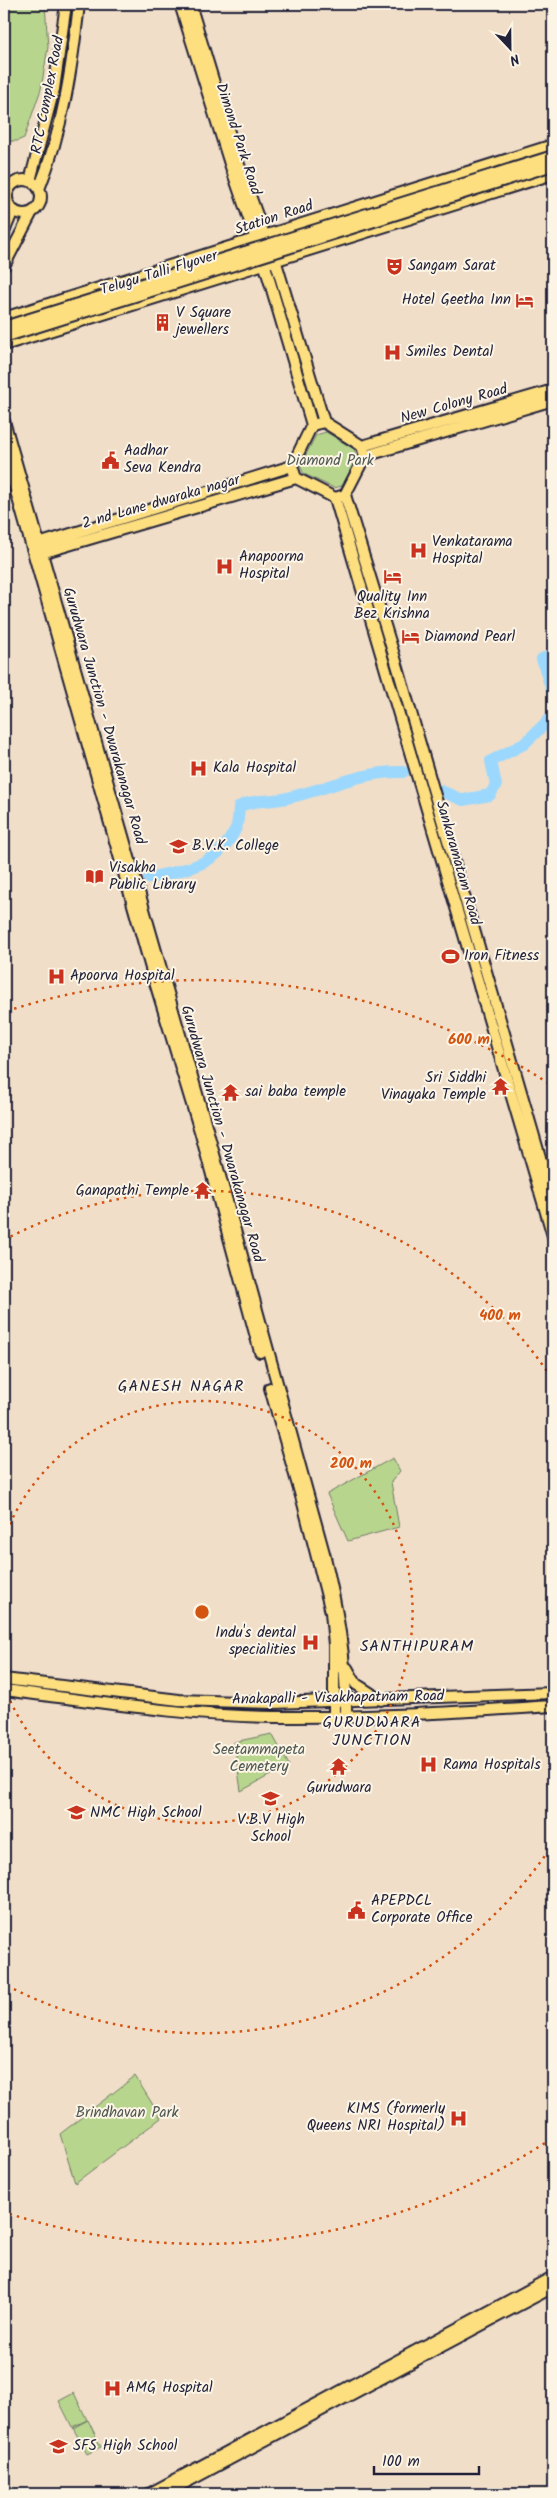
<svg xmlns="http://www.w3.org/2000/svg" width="557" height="2498" font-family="Kalam,sans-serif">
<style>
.green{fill:#b8d58d;stroke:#6d7c64}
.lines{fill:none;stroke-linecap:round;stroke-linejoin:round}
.river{stroke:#9cd8fd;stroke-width:12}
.major-casing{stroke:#22223b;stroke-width:14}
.major{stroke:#fedf80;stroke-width:10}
.major-bridge-casing{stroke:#22223b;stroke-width:14;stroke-linecap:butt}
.major-bridge{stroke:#fedf80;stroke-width:10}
.ring{fill:none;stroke:#d45411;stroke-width:2.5;stroke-dasharray:2.5 5}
.labels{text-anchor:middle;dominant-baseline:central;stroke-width:4;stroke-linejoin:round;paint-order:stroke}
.street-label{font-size:15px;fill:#22223b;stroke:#fcf5e5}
.poi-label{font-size:15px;fill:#22223b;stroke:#fcf5e5;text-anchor:start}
.park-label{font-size:15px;fill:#4f5854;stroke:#fcf5e5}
.neighbourhood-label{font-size:16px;letter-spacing:1px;fill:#22223b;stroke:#fcf5e5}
.centre{fill:#d45411;stroke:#fcf5e5;stroke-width:2.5}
.ring-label{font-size:15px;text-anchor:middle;font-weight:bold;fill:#d45411;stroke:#fcf5e5;stroke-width:4;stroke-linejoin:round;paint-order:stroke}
</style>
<rect width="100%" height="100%" fill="#f1dec9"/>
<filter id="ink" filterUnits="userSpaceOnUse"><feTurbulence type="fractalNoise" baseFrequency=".02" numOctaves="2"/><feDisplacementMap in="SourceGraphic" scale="10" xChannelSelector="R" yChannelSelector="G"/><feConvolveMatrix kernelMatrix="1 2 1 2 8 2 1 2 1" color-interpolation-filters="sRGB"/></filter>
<g filter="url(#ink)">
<path class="green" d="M4,4H45L48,47L41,89L24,138L17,141H4Z
M326,432L354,449L357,458L342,486L334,488L304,474L300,466L316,435Z
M393,1458L400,1471L391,1482L399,1527L348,1541L327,1494Z
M272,1734L289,1765L241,1791L234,1742Z
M135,2076L161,2118L75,2183L60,2134Z
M74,2393L87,2420L72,2427L59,2401Z
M88,2420L101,2447L87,2454L73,2428Z"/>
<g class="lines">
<path class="river" d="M553,655L542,659L553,694
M441,791L463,800L490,795L496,785L491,761L524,744L553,716
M149,878C185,869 217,867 235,830C239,824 238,814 239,807C252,799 272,802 287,798C327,789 362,771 403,772"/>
<defs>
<path id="major" d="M180,4L230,164L258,245
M190,4L238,162L267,243
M7 197a17 17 0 1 1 34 0a17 17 0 1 1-34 0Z
M30,181L54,89L66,4
M39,189C63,130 72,67 79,4
M4,232L13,210
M274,256L324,422
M263,259L312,425
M4,266L32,212
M4,318L553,145
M4,345L553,174
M4,421L207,1129L324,1553C337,1607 347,1661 346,1716
M324,422L362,446L365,456L345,495L335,498L296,478L292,466L312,425Z
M362,446L553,390
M4,449L154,979L200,1131L260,1352
M365,456L553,400
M345,495L398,668L553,1202
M335,498L553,1236
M35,545L292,466
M38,554L296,478
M270,1388L303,1503L331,1612L334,1645V1716
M347,1668L356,1684L381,1700
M4,1679L179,1700L273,1703L553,1693
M4,1690C93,1701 184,1716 274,1717C367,1718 460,1712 553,1706
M149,2494L553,2277
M164,2494L553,2287"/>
</defs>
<use href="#major" class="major-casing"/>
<use href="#major" class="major"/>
<defs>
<path id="major-bridge" d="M4,327L553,156
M4,337L553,165"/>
</defs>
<use href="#major-bridge" class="major-bridge-casing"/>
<use href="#major-bridge" class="major-bridge"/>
</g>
</g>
<g class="ring">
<path d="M4 1538A211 211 0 1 1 4 1686"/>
<path d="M553 1844A421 421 0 0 1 4 1984M4 1240A421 421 0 0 1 553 1380"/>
<path d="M551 2139A632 632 0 0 1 7 2213M7 1011A632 632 0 0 1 551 1085"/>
</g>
<defs>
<symbol id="theatre-bare" viewBox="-9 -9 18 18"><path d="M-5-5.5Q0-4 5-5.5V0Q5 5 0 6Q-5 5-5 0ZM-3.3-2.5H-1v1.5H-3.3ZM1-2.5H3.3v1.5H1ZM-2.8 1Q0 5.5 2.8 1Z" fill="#c8321e" stroke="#fcf5e5" stroke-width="2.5" paint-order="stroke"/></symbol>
<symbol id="hotel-bare" viewBox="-9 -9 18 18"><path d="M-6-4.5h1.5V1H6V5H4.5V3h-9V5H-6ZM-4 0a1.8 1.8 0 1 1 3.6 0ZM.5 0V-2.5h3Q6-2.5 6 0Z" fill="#c8321e" stroke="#fcf5e5" stroke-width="2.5" paint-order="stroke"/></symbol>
<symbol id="building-bare" viewBox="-9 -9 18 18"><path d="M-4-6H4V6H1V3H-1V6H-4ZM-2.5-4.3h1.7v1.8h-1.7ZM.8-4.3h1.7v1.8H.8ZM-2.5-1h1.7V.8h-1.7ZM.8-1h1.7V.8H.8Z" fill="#c8321e" stroke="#fcf5e5" stroke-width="2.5" paint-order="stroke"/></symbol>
<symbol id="hospital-bare" viewBox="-9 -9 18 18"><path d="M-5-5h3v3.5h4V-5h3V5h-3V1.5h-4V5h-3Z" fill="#c8321e" stroke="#fcf5e5" stroke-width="2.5" paint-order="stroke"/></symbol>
<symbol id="civic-bare" viewBox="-9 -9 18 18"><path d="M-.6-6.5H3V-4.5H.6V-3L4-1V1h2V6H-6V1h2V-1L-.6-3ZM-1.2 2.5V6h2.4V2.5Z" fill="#c8321e" stroke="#fcf5e5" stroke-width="2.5" paint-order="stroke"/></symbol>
<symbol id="university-bare" viewBox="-9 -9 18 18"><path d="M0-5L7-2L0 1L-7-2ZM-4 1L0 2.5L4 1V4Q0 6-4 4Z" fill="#c8321e" stroke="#fcf5e5" stroke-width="2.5" paint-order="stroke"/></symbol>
<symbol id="library-bare" viewBox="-9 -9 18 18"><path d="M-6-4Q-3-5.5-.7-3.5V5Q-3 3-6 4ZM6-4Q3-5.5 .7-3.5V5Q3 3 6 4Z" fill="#c8321e" stroke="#fcf5e5" stroke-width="2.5" paint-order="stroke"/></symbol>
<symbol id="stadium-bare" viewBox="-9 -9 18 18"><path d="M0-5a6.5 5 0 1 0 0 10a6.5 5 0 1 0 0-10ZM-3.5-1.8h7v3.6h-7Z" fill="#c8321e" stroke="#fcf5e5" stroke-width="2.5" paint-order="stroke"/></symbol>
<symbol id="temple-bare" viewBox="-9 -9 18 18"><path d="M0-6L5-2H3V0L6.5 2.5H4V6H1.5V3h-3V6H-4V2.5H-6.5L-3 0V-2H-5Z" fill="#c8321e" stroke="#fcf5e5" stroke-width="2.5" paint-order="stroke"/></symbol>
<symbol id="school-bare" viewBox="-9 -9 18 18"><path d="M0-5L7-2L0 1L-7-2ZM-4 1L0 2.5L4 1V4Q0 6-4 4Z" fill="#c8321e" stroke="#fcf5e5" stroke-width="2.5" paint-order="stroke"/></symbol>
</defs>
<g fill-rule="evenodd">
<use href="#theatre-bare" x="382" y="254" width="25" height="25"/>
<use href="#hotel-bare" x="512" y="288" width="25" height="25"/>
<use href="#building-bare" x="150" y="310" width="25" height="25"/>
<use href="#hospital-bare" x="380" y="340" width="25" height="25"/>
<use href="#civic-bare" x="98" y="448" width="25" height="25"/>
<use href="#hospital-bare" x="406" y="538" width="25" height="25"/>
<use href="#hospital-bare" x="212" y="554" width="25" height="25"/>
<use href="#hotel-bare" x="380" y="564" width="25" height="25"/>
<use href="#hotel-bare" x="398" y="624" width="25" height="25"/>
<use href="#hospital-bare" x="186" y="756" width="25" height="25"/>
<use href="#university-bare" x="166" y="834" width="25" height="25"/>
<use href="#library-bare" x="82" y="864" width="25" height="25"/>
<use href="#stadium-bare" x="438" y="944" width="25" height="25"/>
<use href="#hospital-bare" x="44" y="964" width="25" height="25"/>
<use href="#temple-bare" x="488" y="1074" width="25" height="25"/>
<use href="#temple-bare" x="218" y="1080" width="25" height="25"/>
<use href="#temple-bare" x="190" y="1178" width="25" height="25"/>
<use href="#hospital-bare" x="298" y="1630" width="25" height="25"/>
<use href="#hospital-bare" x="416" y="1752" width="25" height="25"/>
<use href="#temple-bare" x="326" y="1754" width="25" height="25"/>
<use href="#school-bare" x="258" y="1786" width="25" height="25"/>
<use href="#school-bare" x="64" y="1800" width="25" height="25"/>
<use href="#civic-bare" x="344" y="1898" width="25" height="25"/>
<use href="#hospital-bare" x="446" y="2106" width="25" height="25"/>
<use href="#hospital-bare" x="100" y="2376" width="25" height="25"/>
<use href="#school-bare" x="46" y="2434" width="25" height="25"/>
</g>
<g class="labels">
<g class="street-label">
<text transform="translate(48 95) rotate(-79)">RTC Complex Road</text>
<text transform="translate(238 139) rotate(72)">Dimond Park Road</text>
<text transform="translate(274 218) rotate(-18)">Station Road</text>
<text transform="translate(159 273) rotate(-17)">Telugu Talli Flyover</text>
<text transform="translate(454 404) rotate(-16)">New Colony Road</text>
<text transform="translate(161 502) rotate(-16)">2 nd Lane dwaraka nagar</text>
<text transform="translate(104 716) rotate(74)">Gurudwara Junction - Dwarakanagar Road</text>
<text transform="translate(458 863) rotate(74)">Sankaramatam Road</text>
<text transform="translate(222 1134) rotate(74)">Gurudwara Junction - Dwarakanagar Road</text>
<text transform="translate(338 1698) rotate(-1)">Anakapalli - Visakhapatnam Road</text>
</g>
<g class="poi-label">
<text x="408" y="266">Sangam Sarat</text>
<text x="511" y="300" text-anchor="end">Hotel Geetha Inn</text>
<text x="176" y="313">V Square<tspan x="176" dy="17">jewellers</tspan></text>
<text x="406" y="352">Smiles Dental</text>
<text x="124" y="451">Aadhar<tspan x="124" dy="17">Seva Kendra</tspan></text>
<text x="432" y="542">Venkatarama<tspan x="432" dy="17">Hospital</tspan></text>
<text x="239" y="557">Anapoorna<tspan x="239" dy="17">Hospital</tspan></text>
<text x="392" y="597" text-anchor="middle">Quality Inn<tspan x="392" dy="17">Bez Krishna</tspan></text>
<text x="424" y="637">Diamond Pearl</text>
<text x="213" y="768">Kala Hospital</text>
<text x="192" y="846">B.V.K. College</text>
<text x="109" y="868">Visakha<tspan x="109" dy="17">Public Library</tspan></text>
<text x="464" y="956">Iron Fitness</text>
<text x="70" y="976">Apoorva Hospital</text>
<text x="486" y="1078" text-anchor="end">Sri Siddhi<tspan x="486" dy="17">Vinayaka Temple</tspan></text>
<text x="245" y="1092">sai baba temple</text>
<text x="189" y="1191" text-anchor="end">Ganapathi Temple</text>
<text x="296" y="1633" text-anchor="end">Indu's dental<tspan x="296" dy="17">specialities</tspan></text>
<text x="443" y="1765">Rama Hospitals</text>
<text x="339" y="1788" text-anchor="middle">Gurudwara</text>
<text x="90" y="1813">NMC High School</text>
<text x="271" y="1820" text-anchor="middle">V.B.V High<tspan x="271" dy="17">School</tspan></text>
<text x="371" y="1901">APEPDCL<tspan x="371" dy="17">Corporate Office</tspan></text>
<text x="445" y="2109" text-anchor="end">KIMS (formerly<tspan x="445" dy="17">Queens NRI Hospital)</tspan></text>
<text x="126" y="2388">AMG Hospital</text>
<text x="73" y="2446">SFS High School</text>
</g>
<g class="park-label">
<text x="330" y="461">Diamond Park</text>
<text x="259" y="1750">Seetammapeta<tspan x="259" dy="17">Cemetery</tspan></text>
<text x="127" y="2113">Brindhavan Park</text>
</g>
<g class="neighbourhood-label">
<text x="181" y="1386">GANESH NAGAR</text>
<text x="417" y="1646">SANTHIPURAM</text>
<text x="372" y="1722">GURUDWARA<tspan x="372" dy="18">JUNCTION</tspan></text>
</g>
</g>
<circle cx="202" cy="1612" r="8" class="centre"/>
<g class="ring-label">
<text x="469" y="1044">600 m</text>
<text x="500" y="1320">400 m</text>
<text x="351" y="1468">200 m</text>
</g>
<rect width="557" height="2498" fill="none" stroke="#fcf5e5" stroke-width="20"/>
<rect x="10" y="10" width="537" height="2478" fill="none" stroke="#22223b" stroke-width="2" filter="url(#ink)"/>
<g transform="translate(510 48) rotate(158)" stroke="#fcf5e5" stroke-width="4" paint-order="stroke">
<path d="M0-4L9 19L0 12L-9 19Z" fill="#22223b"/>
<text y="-8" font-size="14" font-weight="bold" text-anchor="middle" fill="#22223b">N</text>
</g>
<path d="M374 2466v8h105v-8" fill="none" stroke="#22223b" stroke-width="2.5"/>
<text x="382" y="2466" font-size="15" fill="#22223b" stroke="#fcf5e5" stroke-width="4" paint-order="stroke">100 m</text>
</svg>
